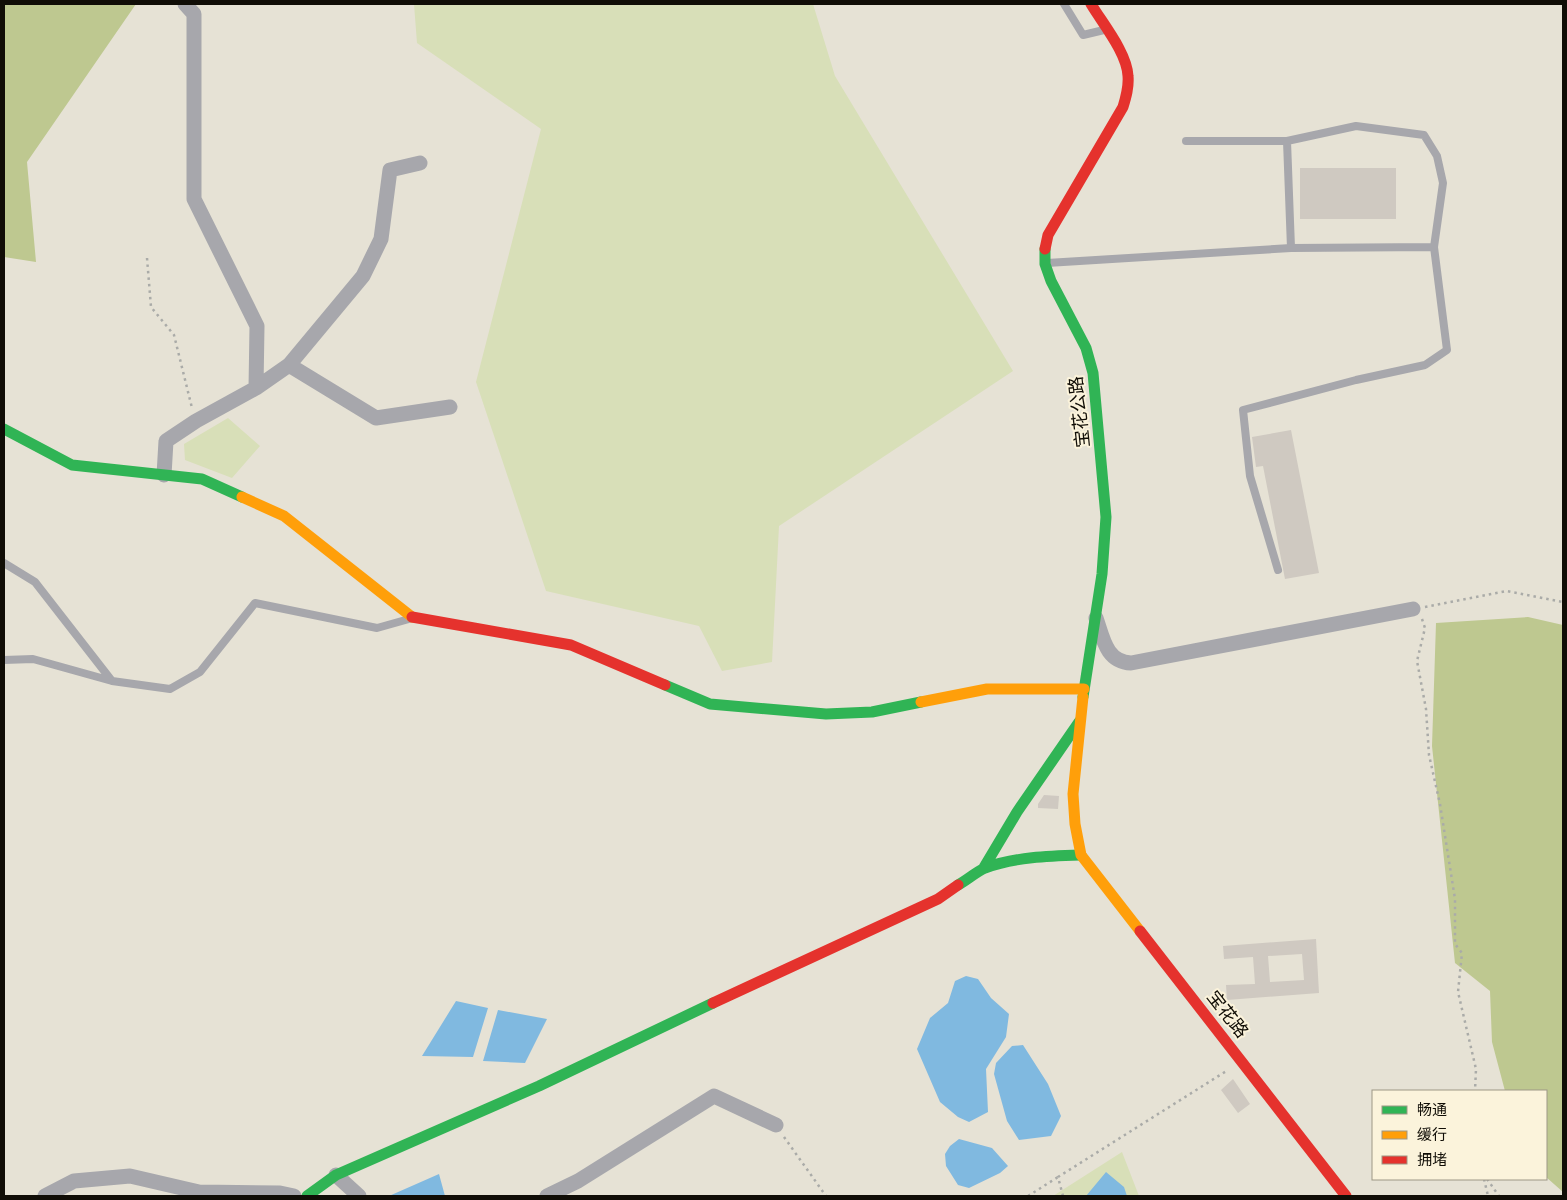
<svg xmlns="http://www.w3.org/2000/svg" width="1567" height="1200" font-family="Poppins,'Noto Sans SC',sans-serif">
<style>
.green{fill:#d8dfb8}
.forest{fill:#bec890}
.water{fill:#80b9e0}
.building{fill:#cfc9c1;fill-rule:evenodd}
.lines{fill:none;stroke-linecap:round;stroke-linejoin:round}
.path{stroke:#aaaba8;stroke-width:2.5;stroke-dasharray:2.5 4;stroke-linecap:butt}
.lane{stroke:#a7a7ac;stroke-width:8}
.street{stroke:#a7a7ac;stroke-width:15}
.fast{stroke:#30b455;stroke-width:11}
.slow{stroke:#ff9f0a;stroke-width:11}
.jam{stroke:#e5322d;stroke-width:11}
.labels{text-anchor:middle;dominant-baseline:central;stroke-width:4;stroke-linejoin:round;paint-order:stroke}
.street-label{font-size:18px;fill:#100d06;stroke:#fbf3db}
</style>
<rect width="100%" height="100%" fill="#e6e2d5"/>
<path class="green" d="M414,4H813L835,76L1013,371L779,526L772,662L722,671L699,626L546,591L476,382L541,129L417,43Z
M228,418L260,446L232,478L185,460L184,444Z
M1122,1152L1139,1196H1053Z"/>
<path class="forest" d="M4,4H136L27,162L36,262L4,257Z
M1528,617L1563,625V1192L1546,1177V1091H1505L1492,1042L1490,991L1455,963L1432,746L1436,623Z"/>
<path class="water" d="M966,976L978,979L991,998L1009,1014L1006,1037L986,1069L988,1112L969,1122L958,1117L940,1102L917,1049L930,1018L948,1003L955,981Z
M456,1001L488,1008L473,1057L422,1056Z
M498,1010L547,1019L525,1063L483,1061Z
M1023,1045L1048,1084L1061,1116L1051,1136L1019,1140L1007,1121L994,1074L996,1063L1012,1046Z
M959,1139L992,1148L1008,1166L1000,1173L969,1188L958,1185L946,1166L945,1154L950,1146Z
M1106,1172L1124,1187L1127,1196H1086Z
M439,1174L445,1196H389Z"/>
<path class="building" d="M1300,168H1396V219H1300Z
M1291,430L1319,573L1285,579L1263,466L1256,467L1252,437Z
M1044,795L1059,796L1058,809L1038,808V804Z
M1316,939L1319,993L1227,1000L1226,985L1255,984L1253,957L1224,959L1223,946ZM1302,954L1304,980L1270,982L1268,956Z
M1233,1079L1250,1104L1238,1113L1221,1090Z"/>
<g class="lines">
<path class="path" d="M147,258L151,307L174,335L192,408
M1425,607L1507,591L1563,602
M1422,619L1425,628L1417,661L1426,709L1429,755L1440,804L1455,899V944L1462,953L1458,992L1476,1069L1475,1091
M784,1137L826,1196
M1484,1179L1488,1196
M1487,1179L1499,1196
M1028,1196L1058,1177
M1063,1196L1058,1177L1228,1070"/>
<path class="lane" d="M1064,4L1083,35L1104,30
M1186,141H1287L1356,126L1424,135L1437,156L1443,183L1434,247L1447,350L1425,365L1356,380L1243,410L1250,476L1278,570
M1287,141L1291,248
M1047,263L1291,248L1434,247
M4,563L35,582L112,681L170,689L200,672L255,603L377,628L409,619
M4,660L33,659L112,681"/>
<path class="street" d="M289,365L363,276L381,239L390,170L420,163
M256,388L289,365L376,418L450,407
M164,475L166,441L196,421L256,388L257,326L194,199V14L185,4
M1096,618C1103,638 1106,662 1131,663L1413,609
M336,1175L359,1196
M45,1196L74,1181L130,1176L199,1192L280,1193L294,1196
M547,1196L578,1181L714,1096L776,1125"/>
<path class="fast" d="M1045,249V264L1051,281L1086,348L1093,373L1106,517L1102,574L1083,697
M4,429L72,465L202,479L242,497
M665,685L710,704L826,714L872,712L921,702
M983,869L1017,812L1079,722
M958,885C967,880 976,872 985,868C1015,857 1049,856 1081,855
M307,1196L336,1175L539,1086L713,1003"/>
<path class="slow" d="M242,497L284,516L412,617
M1083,697L1073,794L1075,824L1081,855L1140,931
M921,702L987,689H1084"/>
<path class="jam" d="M1045,249L1048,235L1123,107C1126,97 1129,87 1128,76C1127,53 1103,24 1091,4
M412,617L571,645L665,685
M1140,931L1346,1196
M713,1003L938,899L958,885"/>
</g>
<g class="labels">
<g class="street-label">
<text transform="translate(1079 412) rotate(-96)">宝花公路</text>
<text transform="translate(1228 1014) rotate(52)">宝花路</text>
</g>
</g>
<rect width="1567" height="1200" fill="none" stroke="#100d06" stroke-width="10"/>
<rect x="1372" y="1090" width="175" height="90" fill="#fbf3db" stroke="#9d9786"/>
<rect x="1382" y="1106" width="25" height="8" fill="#30b455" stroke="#9d9786"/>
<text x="1417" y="1115" font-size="15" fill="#100d06">畅通</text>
<rect x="1382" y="1131" width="25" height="8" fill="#ff9f0a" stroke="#9d9786"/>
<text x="1417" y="1140" font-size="15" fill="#100d06">缓行</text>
<rect x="1382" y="1156" width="25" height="8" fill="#e5322d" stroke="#9d9786"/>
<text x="1417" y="1165" font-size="15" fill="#100d06">拥堵</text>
</svg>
